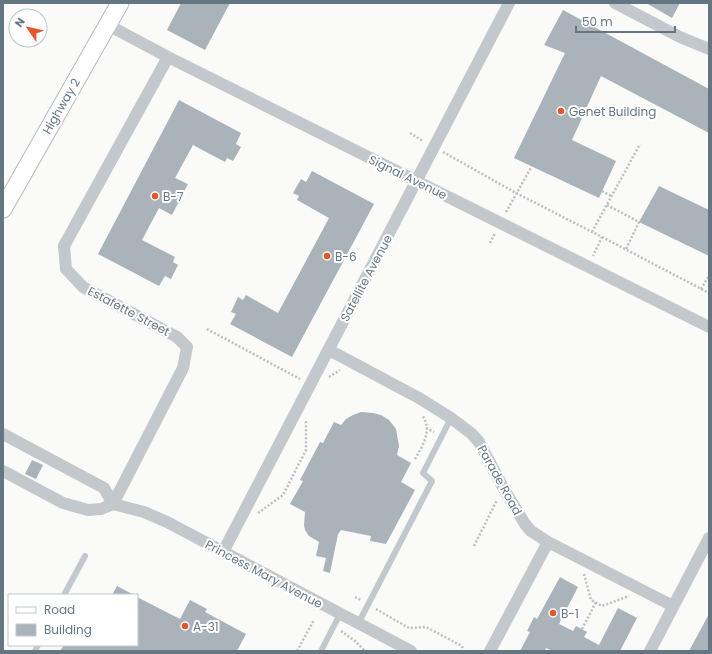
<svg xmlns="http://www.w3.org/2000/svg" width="712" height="654" font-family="Poppins,sans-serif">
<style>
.building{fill:#aab3b9}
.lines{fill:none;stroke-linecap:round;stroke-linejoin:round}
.secondary-casing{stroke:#b3babf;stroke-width:19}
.path{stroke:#bbbfc2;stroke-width:2.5;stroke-dasharray:2 2;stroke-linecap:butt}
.service{stroke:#c3c8cc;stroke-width:6}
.minor{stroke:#c3c8cc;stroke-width:12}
.secondary{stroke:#fff;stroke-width:17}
.poi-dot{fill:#e4572e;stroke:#fff;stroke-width:1.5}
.labels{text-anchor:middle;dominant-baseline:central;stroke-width:4;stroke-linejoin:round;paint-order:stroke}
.street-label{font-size:12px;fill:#657683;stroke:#fff}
.poi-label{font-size:12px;fill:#657683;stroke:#fff;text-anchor:start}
</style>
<rect width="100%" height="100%" fill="#fafaf8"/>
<path class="building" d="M181,3H230L205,50L167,30Z
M646,3H680L672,18Z
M563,10L709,89V133L601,76L572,140L616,161L599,198L514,158L565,53L544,45Z
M179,100L241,133L236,144L241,147L233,161L227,158L225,162L193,145L175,178L188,184L172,215L159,208L142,240L175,257L173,262L178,265L171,279L165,276L159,286L98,254Z
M312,171L374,204L292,357L230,324L236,314L231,312L238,297L243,300L246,295L278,313L329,218L297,200L299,196L293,193L301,179L306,182Z
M659,186L709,210V256L639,222Z
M361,412L373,413L381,415L389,420L396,429L399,446L397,455L411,463L401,482L415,490L386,544L370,541L371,536L341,530L338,534L330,573L323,571L326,558L316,556L319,542L309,536L305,530L304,525L305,512L290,504L303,481L300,480L320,442L323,443L334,422L341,425L346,419L353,415Z
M32,460L43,465L36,479L25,474Z
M560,577L578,587L559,624L573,631L576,626L587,632L584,637L599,645L618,608L637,618L620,651H552L546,648L545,651H520L530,632L527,631L534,617L537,619Z
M117,586L134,595H112Z
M137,597L180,619L190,600L207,609L205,612L246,634L237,651H60L64,645H137Z
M709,614V651H689Z"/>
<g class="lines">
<defs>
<path id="secondary" d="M3,209L120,3"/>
</defs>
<use href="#secondary" class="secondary-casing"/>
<path class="path" d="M410,133L423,141
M443,152L516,193L602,237L593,256
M602,191L611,196
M607,205L639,222L626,249
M506,212L532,166
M592,232L640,144
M602,237L709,293
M490,243L495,233
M701,289L709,276
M207,329L300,379
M329,377L340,370
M426,428L434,432
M415,459C423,445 433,430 422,415
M258,513L283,495L306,450V421
M474,546L497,500
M584,574L591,600L602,606L629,596
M355,597L361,600
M376,609L409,628L426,627L462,646L463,651
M582,629L596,602
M341,631L355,641L365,651
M297,651L314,620"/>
<path class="service" d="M64,595L85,556
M358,624L432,481L423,473L451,418
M35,651L38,645
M321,651L340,614"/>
<path class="minor" d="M615,3L680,37L709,49
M108,25L168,57L709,327
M329,350L419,398L451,418L472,434L479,442L505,491L525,524L531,531L548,542L673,606
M3,434L104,488L113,504
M3,471L63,503L88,510L101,509L113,504L144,512L167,522L411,651
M113,504L183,368L187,347L177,337L83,287L66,269L64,246L168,57
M223,552L509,3
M490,651L548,542
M650,651L709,538"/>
<use href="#secondary" class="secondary"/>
</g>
<g class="poi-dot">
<circle cx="561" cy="111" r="4"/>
<circle cx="155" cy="196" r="4"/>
<circle cx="327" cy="256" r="4"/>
<circle cx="553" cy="613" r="4"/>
<circle cx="185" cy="626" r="4"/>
</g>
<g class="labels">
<g class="street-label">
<text transform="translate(61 106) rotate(-60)">Highway 2</text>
<text transform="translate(408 177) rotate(26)">Signal Avenue</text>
<text transform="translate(366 278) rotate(-62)">Satellite Avenue</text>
<text transform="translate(129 311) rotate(28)">Estafette Street</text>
<text transform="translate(500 480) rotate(61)">Parade Road</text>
<text transform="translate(264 574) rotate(28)">Princess Mary Avenue</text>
</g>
<g class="poi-label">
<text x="569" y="111">Genet Building</text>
<text x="163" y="196">B-7</text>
<text x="335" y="256">B-6</text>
<text x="561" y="613">B-1</text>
<text x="193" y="626">A-31</text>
</g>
</g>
<rect width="712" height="654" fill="none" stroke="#657683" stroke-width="8"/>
<rect x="8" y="594" width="130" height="52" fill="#ffffff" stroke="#c1c8cd"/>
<rect x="16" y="607" width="20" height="6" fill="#ffffff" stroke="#c1c8cd"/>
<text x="44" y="614" font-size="12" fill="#657683">Road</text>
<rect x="16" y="624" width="20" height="12" fill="#aab3b9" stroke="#c1c8cd"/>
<text x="44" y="634" font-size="12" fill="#657683">Building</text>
<g transform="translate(28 28) rotate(304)"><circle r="19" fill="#ffffff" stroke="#c1c8cd"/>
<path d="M0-3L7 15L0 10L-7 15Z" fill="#e4572e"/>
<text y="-6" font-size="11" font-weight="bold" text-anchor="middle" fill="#657683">N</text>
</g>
<path d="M576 26v6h99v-6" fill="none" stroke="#657683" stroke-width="2"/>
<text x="582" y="26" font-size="12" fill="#657683" stroke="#ffffff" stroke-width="3" paint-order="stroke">50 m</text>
</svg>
